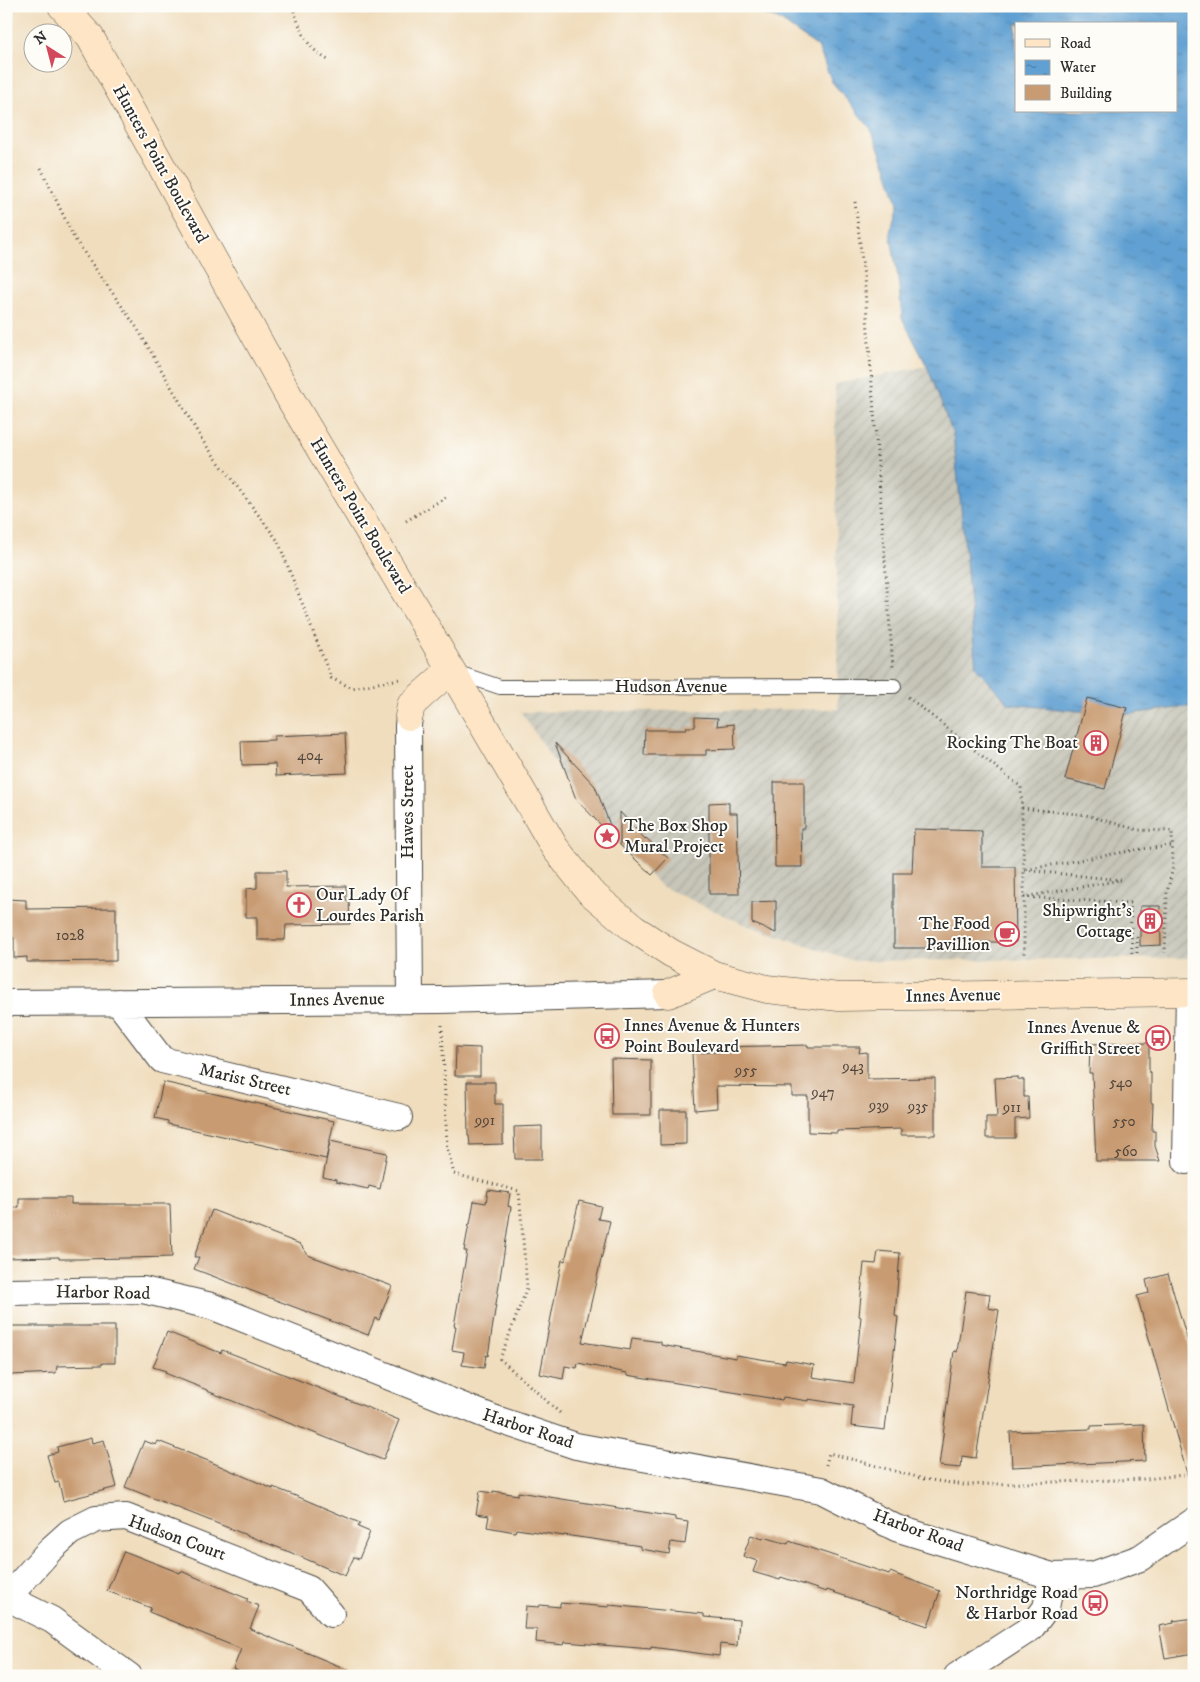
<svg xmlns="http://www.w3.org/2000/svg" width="1200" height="1682" font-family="'IM FELL DW Pica',serif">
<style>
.industrial{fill:url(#industrial-furrows)}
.water{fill:url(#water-ripples);stroke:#46667e;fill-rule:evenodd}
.building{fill:#c89b72}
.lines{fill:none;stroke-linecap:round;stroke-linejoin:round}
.service-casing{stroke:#494641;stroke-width:16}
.minor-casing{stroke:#494641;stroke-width:28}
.secondary-casing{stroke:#494641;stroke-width:29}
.path{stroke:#494641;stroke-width:3;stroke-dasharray:1 4;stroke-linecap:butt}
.service{stroke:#fff;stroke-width:14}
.minor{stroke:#fff;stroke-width:26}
.secondary{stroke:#fde5c5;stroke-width:28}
.labels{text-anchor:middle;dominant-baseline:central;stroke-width:4;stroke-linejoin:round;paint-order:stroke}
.number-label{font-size:15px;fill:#52473d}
.street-label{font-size:18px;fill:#2b2b2b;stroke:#fdfcf7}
.poi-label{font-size:18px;fill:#2b2b2b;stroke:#fdfcf7;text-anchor:end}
</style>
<defs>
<pattern id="industrial-furrows" width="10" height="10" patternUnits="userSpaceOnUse" patternTransform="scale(1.25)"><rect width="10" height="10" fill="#c6c5b8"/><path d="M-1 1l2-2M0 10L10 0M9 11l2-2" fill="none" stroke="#aaa99e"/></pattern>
<pattern id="water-ripples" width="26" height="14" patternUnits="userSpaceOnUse" patternTransform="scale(1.25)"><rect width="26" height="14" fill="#60a0d2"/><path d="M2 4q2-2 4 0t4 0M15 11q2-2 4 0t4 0" fill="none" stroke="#4f83ab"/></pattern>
</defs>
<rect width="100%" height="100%" fill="#fdfcf7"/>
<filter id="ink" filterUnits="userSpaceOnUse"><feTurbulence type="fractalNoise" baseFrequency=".02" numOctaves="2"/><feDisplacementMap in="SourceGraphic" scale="10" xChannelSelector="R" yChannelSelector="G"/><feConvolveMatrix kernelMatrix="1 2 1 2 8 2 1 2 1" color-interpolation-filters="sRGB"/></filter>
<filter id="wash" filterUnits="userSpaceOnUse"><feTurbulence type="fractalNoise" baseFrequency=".0096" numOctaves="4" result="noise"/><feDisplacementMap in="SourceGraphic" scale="20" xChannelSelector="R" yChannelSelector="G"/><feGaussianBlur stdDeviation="1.12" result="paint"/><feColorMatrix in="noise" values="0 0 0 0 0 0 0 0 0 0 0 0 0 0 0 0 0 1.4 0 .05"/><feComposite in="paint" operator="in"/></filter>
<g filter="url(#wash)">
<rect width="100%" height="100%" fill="#f0ddbd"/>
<path class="industrial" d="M927,366L953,434L961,507L1120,715L1194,706V958L854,961L743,924L661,886L624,850L583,806L521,712L838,709L835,384Z"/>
<path class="water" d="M698,6H1194V706L1120,715L1009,704L976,667L961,507L953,434L927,366L902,318L898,277L890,232L898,204L886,167L871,129L832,82L818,47L778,19L742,8ZM1016,24H1176V111H1016Z"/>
<g id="blocks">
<path class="building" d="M1087,698L1127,708L1105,789L1065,779Z
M695,717L718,718L717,726L734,724L735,749L706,750V755H644L645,730H686V727H695Z
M345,733L347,773L276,776L275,764L242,765L241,741L274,740V736Z
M555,743L595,786L616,841L576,799Z
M774,782H804V828H801L802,867H775Z
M729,802V813H737L739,894H709V803Z
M620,812L645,839L646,838L668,858L652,875L620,845Z
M914,829L982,831V867H1015L1016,942H982V948H894V873H912Z
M257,871H286V887L346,886V900H349L350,924L286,925L285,940H257V917H246V889L257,888Z
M6,899L26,900V909L116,908V961L27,962V957L14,958V938H6Z
M776,901V933L752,923V902Z
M1140,906H1160L1161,945L1140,946Z
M1149,1043V1072H1151V1103H1153L1152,1131H1155V1146L1160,1161H1096L1092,1073H1089L1090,1044Z
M808,1045V1047H860L859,1053L867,1052V1079L935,1078V1135H901V1129L837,1131V1133L808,1132V1096H792V1087L716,1086L717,1108L695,1110L692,1053L719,1052V1047Z
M456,1047L480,1048V1076H455Z
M611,1059L651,1060V1115H612Z
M1018,1077V1079L1024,1080V1097H1028L1029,1118L1015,1119V1138H986V1117H997L995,1078Z
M163,1082L334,1121L326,1159L168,1124V1121L155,1118Z
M467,1082H495V1104H503V1144L470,1145L469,1136H468Z
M660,1110H686V1144L660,1145Z
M542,1126V1159H515L514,1127Z
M330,1141L387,1153L380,1189L369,1186L368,1189L336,1182V1180L323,1177Z
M488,1190L510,1193L508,1206L511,1207L488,1356L486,1355L484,1368L462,1365L464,1352L452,1350L456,1326H454L467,1251H464L469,1224H470L474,1201L486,1203Z
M19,1198H71V1204H170L172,1257L81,1259H59V1257L6,1258V1208L19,1207Z
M579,1201L601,1206L598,1219L610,1221L582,1342L630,1350L632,1338L661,1342V1345L736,1358V1355L785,1363L786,1360L814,1365L812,1377L854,1383L861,1317L859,1316L864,1263L876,1264L878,1251L900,1253L895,1316L898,1317L885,1430L851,1426L853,1406L808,1399V1401L783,1397L782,1400L627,1375V1373L578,1363L577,1368L565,1366L563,1379L540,1374L562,1260L565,1261Z
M212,1210L300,1244L308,1255L392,1286L379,1320L375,1318L368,1335L194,1269L199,1257H194Z
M1168,1274L1194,1362V1476L1188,1477L1137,1296L1149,1293L1146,1280Z
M966,1291L990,1294L988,1308L999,1310L976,1458L962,1456L961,1468L939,1466L954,1351L957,1352Z
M6,1326H115V1363H102V1365L57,1366L56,1373L11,1375V1373H6Z
M167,1332L221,1353L222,1350L238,1356L399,1420L383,1460L207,1391V1390L165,1373L166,1371L153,1367Z
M1144,1424L1145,1461L1012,1467L1010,1432L1091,1429V1426Z
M91,1438L92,1443L104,1440L117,1487L63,1501L59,1482L55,1483L47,1455L58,1452L57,1447Z
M144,1441L156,1445L158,1441L211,1462L273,1489V1487L301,1498L360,1523L358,1527L370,1532L359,1559L354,1557L345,1576L292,1553L125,1487Z
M480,1491L493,1493V1491L518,1495V1492L675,1517V1520L688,1522L685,1544L671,1542L669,1554L641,1549V1546L564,1535V1536L516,1529L515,1532L487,1527L489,1516L476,1514Z
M751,1535L763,1539L764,1537L788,1544L789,1541L889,1574L890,1572L940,1591L928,1626L901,1617V1615L827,1590L826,1592L781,1577L780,1580L753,1572L757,1561L743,1556Z
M124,1551L180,1573L181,1571L248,1599L246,1601L259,1606L250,1629L363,1676H250L233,1669L241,1649L149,1612L151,1608L107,1591Z
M560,1603L609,1607V1605L704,1614V1617L739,1620L737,1646L720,1644L719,1656L651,1647V1649L565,1642L564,1645L536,1642L537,1629H524L526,1606L539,1607L540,1605L560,1607Z
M1194,1618V1653L1165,1658L1159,1626L1174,1623L1173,1621Z"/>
</g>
</g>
<g filter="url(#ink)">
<use href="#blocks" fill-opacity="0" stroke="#494641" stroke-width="1"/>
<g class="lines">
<defs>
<path id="service" d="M455,672L500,687L894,686"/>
<path id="minor" d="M409,716L408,726L410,999
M118,1002L162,1060L399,1117
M6,1003L441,1000L668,994
M1186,1161L1189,992
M6,1292L143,1290L211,1306L493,1418L576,1446L821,1490L896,1528L1052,1576L1093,1575L1140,1558L1194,1521
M6,1597L52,1620L129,1676
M6,1599L50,1550L70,1532L96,1519L126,1517L309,1589L331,1614
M957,1676L1031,1628L1046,1608L1052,1576"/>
<path id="secondary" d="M62,6L90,37L291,400L416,610L555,848L590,892L634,929L671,953L714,975L767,989L839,997L1194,992
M409,716L411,705L450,670
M668,994L714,975"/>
</defs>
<use href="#service" class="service-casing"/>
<use href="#minor" class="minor-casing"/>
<use href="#secondary" class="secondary-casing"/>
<path class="path" d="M292,6C302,31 305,48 330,61
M41,168L74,238L137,328L202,440L278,541L331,678L352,688L399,679
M855,202L864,277L893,668
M406,521L448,496
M908,697L1021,787L1024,870V955
M1022,808L1086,815L1138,830L1172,831L1173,868L1167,892L1165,953
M1132,953L1130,903L1024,897L1121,880L1024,870L1141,849L1172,846
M1137,953V936H1140
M442,1025L447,1147L454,1174L519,1191L527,1288L500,1359L560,1413
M826,1465L829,1453L924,1479L964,1485L1145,1479L1194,1474"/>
<use href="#service" class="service"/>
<use href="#minor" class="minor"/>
<use href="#secondary" class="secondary"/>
</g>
</g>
<defs>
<symbol id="building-ring" viewBox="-11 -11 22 22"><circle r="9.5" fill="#fdfcf7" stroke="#d1495b" stroke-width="1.5"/><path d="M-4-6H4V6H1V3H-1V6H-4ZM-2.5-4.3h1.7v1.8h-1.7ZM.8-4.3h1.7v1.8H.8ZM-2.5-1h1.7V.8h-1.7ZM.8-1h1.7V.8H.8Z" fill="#d1495b"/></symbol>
<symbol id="sight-ring" viewBox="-11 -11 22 22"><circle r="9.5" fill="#fdfcf7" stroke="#d1495b" stroke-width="1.5"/><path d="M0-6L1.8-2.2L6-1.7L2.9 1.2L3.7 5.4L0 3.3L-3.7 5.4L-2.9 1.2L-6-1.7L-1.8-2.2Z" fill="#d1495b"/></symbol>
<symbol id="church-ring" viewBox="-11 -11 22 22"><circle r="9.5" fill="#fdfcf7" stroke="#d1495b" stroke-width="1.5"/><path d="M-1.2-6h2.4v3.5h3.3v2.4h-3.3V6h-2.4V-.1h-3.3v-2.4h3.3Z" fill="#d1495b"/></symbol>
<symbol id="cafe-ring" viewBox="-11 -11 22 22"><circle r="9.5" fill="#fdfcf7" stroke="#d1495b" stroke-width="1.5"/><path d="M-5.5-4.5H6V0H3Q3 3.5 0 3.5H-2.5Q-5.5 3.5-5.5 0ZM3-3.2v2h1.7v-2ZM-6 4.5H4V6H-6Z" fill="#d1495b"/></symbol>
<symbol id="bus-ring" viewBox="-11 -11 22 22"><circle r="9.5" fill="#fdfcf7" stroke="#d1495b" stroke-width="1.5"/><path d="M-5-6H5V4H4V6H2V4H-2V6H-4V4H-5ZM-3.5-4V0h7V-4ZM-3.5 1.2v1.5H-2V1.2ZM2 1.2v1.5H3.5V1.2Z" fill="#d1495b"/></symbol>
</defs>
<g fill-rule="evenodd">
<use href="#building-ring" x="1082" y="729" width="28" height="28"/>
<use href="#sight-ring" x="593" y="822" width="28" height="28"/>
<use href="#church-ring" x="285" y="891" width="28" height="28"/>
<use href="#building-ring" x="1136" y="907" width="28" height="28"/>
<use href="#cafe-ring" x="993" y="920" width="28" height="28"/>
<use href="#bus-ring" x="593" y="1022" width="28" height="28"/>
<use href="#bus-ring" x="1144" y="1024" width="28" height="28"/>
<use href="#bus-ring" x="1081" y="1589" width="28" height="28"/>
</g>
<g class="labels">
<g class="number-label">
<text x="310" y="755">404</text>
<text x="70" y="935">1028</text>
<text x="853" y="1066">943</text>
<text x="746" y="1070">955</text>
<text x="1121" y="1082">540</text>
<text x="823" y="1092">947</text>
<text x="879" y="1105">939</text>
<text x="918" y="1106">935</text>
<text x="1012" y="1107">911</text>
<text x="485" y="1120">991</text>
<text x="1124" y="1121">550</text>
<text x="1126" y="1151">560</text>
</g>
<g class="street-label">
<text transform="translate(160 164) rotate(61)">Hunters Point Boulevard</text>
<text transform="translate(360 516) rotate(59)">Hunters Point Boulevard</text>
<text x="671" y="687">Hudson Avenue</text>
<text transform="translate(408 812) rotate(-90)">Hawes Street</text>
<text transform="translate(953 996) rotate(-1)">Innes Avenue</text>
<text transform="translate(337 1000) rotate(-1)">Innes Avenue</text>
<text transform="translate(245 1080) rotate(13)">Marist Street</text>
<text transform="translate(103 1293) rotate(1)">Harbor Road</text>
<text transform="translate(528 1429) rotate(18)">Harbor Road</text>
<text transform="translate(918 1531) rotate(20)">Harbor Road</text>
<text transform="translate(177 1538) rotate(20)">Hudson Court</text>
</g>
<g class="poi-label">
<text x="1078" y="743">Rocking The Boat</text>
<text x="624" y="826" text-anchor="start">The Box Shop<tspan x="624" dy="21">Mural Project</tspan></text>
<text x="316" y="895" text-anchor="start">Our Lady Of<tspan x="316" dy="21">Lourdes Parish</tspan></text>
<text x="1132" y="911">Shipwright’s<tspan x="1132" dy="21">Cottage</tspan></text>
<text x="990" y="924">The Food<tspan x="990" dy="21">Pavillion</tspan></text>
<text x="624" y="1026" text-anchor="start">Innes Avenue &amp; Hunters<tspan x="624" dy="21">Point Boulevard</tspan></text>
<text x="1140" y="1028">Innes Avenue &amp;<tspan x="1140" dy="21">Griffith Street</tspan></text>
<text x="1078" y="1593">Northridge Road<tspan x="1078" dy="21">&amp; Harbor Road</tspan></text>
</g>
</g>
<rect width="1200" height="1682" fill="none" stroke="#fdfcf7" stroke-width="25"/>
<rect x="1015" y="22" width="162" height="90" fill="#fdfcf7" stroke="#a9a8a5"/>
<rect x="1025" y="39" width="25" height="8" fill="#fde5c5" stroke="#a9a8a5"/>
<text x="1060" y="48" font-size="15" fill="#2b2b2b">Road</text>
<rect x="1025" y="60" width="25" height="15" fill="url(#water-ripples)" stroke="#a9a8a5"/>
<text x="1060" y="72" font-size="15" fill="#2b2b2b">Water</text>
<rect x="1025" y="85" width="25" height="15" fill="#c89b72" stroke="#a9a8a5"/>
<text x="1060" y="98" font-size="15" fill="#2b2b2b">Building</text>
<g transform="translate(48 48) rotate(324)"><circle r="24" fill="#fdfcf7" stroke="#a9a8a5"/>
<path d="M0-4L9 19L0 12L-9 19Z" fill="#d1495b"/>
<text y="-8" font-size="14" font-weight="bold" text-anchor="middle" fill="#2b2b2b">N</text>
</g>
</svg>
